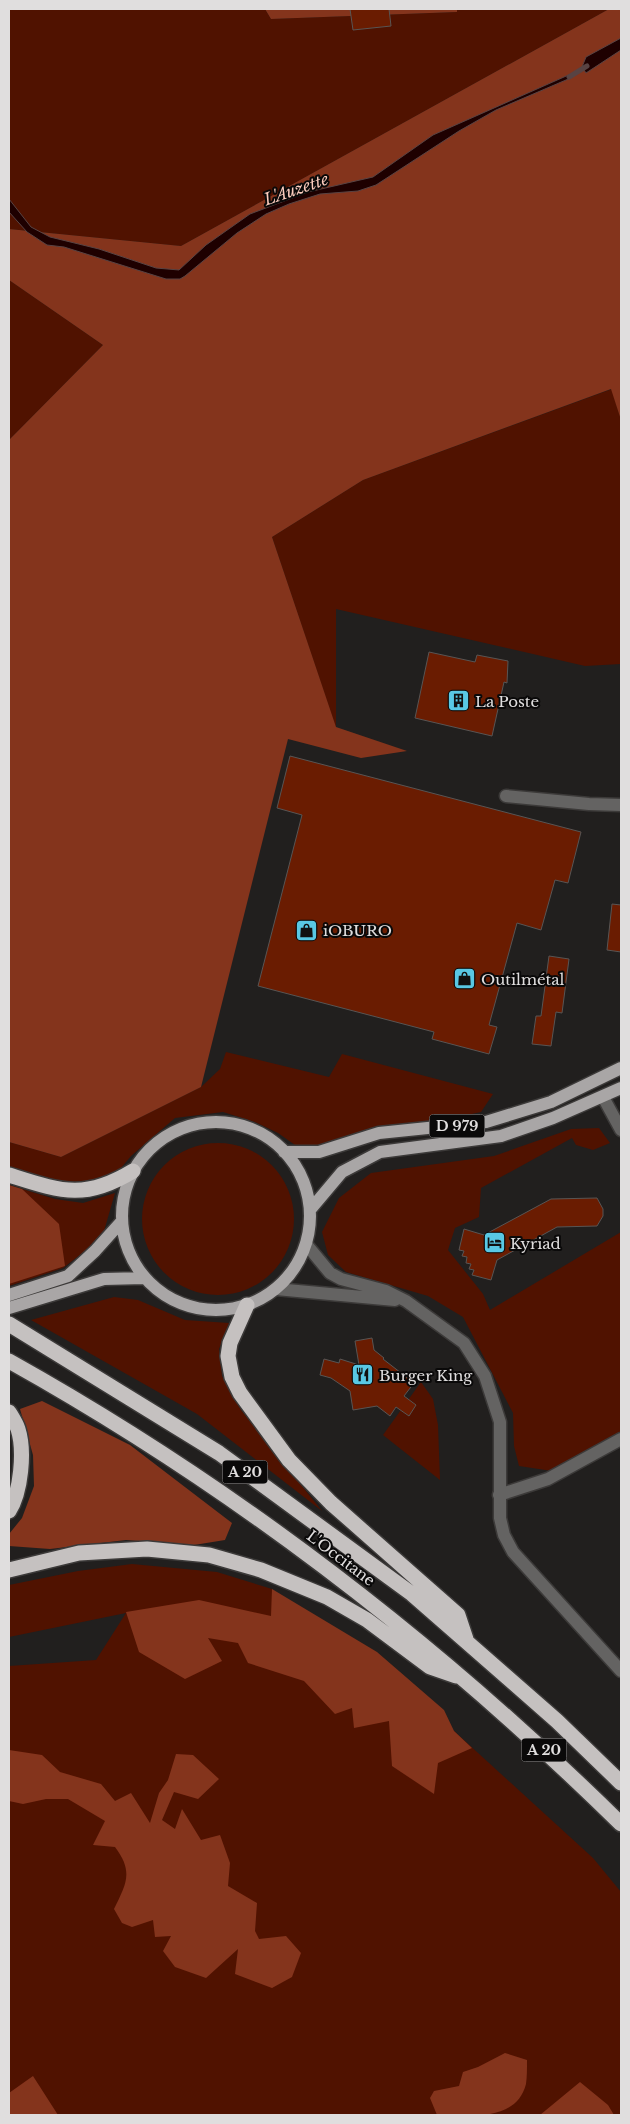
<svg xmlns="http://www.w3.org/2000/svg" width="630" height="2124" font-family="'Libre Baskerville',serif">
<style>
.green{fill:#501200}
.forest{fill:#84341c}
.water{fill:#1e0000;stroke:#584343}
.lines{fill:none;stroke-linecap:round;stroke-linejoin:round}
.stream{stroke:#584343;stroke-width:5}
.building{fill:#6a1c01;stroke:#585554}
.minor-casing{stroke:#3c3a39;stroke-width:15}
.tertiary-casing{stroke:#3c3a39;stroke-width:15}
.primary-casing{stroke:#3c3a39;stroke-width:15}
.motorway-casing{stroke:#3c3a39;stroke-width:18}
.minor{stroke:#646362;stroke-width:12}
.tertiary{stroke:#646362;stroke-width:12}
.primary{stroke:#a9a6a6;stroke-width:12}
.motorway{stroke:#c5c1c0;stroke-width:15}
.labels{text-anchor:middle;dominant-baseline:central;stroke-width:4;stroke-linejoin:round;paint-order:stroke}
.shield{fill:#0a0909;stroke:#a09e9e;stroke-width:1}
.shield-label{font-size:14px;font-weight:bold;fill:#e0dede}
.poi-label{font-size:15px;fill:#e0dede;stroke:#0a0909;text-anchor:start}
.street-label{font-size:15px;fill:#e0dede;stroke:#0a0909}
.water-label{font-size:16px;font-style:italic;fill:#fdcdbe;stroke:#0a0909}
</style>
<rect width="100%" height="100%" fill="#211f1e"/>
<path class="green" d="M9,9H265L271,19L457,12V9H609L181,246L9,229Z
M9,280L103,345L9,440Z
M612,389L621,420V664L585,666L336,609V728L272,537L363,480Z
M226,1052L329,1077L342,1054L493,1094L481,1112L321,1146L295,1145L278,1133L255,1122L223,1112L175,1118L131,1156L116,1174L75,1186L9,1167V1142L61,1157L201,1087L220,1069Z
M599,1128L610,1143L593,1150L576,1145L572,1138L481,1188L479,1217L455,1228L448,1250L483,1294L490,1310L621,1232V1432L552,1471L519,1466L514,1446L513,1413L463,1317L428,1296L346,1272L328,1255L322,1232L339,1198L371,1173L494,1156L571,1129Z
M142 1219a76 76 0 1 1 152 0a76 76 0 1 1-152 0Z
M9,1185L55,1199L83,1203L115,1193L102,1238L63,1268L9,1286Z
M114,1297L138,1300L185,1320L229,1323L219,1349L222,1376L241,1410L322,1511L197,1414L31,1320Z
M421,1382L433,1399L438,1425L440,1480L383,1435Z
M132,1564L217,1572L272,1589V1616L454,1731L593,1858L621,1892V2115H9V1666L96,1660L126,1613L9,1637V1585L78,1571Z"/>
<path class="forest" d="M265,9H457V12L271,19Z
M609,9H621V420L611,389L363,480L272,537L336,727L407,751L361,758L288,739L201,1087L61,1157L9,1142V440L103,345L9,280V229L181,246Z
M9,1185L22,1189L59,1224L65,1266L9,1284Z
M42,1401L130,1445L232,1523L225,1540L194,1545L126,1540L50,1549L9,1546V1534L22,1518L34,1486L33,1455L20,1409Z
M272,1589L377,1652L444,1710L454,1731L472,1748L438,1763L434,1794L392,1766L389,1721L354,1728L352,1708L335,1714L304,1681L248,1663L238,1643L208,1638L222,1661L185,1679L139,1652L126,1612L199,1600L271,1616Z
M9,1750L42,1755L60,1772L101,1784L115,1801L131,1793L150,1823L159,1793L168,1780L176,1754L193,1755L219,1779L198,1799L174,1792L162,1820L175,1829L182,1809L201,1840L220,1835L230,1863L228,1886L257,1903L255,1931L259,1939L286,1936L301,1953L292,1977L272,1988L235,1974L238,1949L206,1978L175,1967L163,1951L171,1936L155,1937L153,1920L132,1927L122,1923L114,1909C126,1884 134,1872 115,1847L93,1845L105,1821L68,1799H46L23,1804L9,1801Z
M505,2053L527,2060C527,2068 527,2077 526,2084C516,2123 468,2115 437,2115L430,2098L434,2091L459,2086L463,2072L478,2067Z
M33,2076L58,2115H9V2093Z
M580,2082L608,2105L614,2115H540Z"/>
<path class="water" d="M621,38V50L586,73L582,67L586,57Z
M573,73V77L496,110L459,131L376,185L358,191L320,194L289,204L266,214L237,233L185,276L180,279H166L64,247L47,245L27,232L9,212V199L31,227L50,237L99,249L156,268L179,270L206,245L250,214L308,192L373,177L433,135Z"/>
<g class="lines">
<path class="stream" d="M569,77L587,66"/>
</g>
<path class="building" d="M350,9H389L391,26L353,30Z
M429,652L475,662L477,655L508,661L507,683L504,682L492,736L415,718Z
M290,756L581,832L568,883L555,880L541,930L517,923L489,1025L497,1027L489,1054L432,1039L434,1032L258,986L302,815L277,808Z
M612,904L621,905V952L607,950Z
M549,956L569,959L562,1013L556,1012L551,1046L532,1044L536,1016H541Z
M597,1198L603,1209V1216L597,1226L557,1227L497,1260L491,1280L472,1275L474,1270L469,1269L471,1264L466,1263L467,1257L462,1256L464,1251L459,1250L464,1229L484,1235L551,1199Z
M372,1338L374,1350L384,1358L383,1359L414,1383L404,1396L416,1405L409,1416L396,1407L390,1416L377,1406L353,1410L350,1391L331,1378L320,1375L324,1359L339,1363L340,1359L359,1365L355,1341Z"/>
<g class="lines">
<defs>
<path id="minor" d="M506,796L589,804L621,805
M603,1097L621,1130
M499,1495L548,1479L621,1439"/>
<path id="tertiary" d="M306,1244L330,1273L341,1279L386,1291L406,1301L464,1343L485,1376L500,1422V1518L504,1535L513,1552L621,1671
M276,1289L395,1300"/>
<path id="primary" d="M122 1216a94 94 0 1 1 188 0a94 94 0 1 1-188 0Z
M284,1152H319L379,1133L486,1122L551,1102L621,1068
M310,1210L342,1172L380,1152L501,1136L553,1118L621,1088
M9,1295L68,1276L95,1251L122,1221
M9,1308L104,1279L144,1278"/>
<path id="motorway" d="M9,1175C60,1191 84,1201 133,1171
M247,1305L230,1343L228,1356L232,1377L240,1393L289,1460L331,1503L458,1615L466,1639
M9,1324L219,1453L412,1594L557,1721L621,1783
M9,1361C233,1486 438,1644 621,1824
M9,1412C12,1417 16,1423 18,1429C25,1451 21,1492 9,1511
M9,1570L79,1553L147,1549L209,1555L261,1570L327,1597L367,1620L430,1667L456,1676"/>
</defs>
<use href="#minor" class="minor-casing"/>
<use href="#tertiary" class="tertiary-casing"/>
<use href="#primary" class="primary-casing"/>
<use href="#motorway" class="motorway-casing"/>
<use href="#minor" class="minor"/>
<use href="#tertiary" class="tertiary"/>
<use href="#primary" class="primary"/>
<use href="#motorway" class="motorway"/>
</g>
<defs>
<symbol id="building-square" viewBox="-11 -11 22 22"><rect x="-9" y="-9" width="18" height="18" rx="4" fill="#59c8e4" stroke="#0a0909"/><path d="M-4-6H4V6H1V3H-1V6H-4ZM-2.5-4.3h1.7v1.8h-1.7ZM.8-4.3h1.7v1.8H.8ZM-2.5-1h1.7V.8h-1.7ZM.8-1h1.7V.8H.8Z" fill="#111"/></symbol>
<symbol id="shop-square" viewBox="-11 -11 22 22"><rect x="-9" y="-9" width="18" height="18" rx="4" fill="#59c8e4" stroke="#0a0909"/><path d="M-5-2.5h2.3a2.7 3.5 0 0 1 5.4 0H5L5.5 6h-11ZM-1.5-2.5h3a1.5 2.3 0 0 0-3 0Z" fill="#111"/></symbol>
<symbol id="hotel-square" viewBox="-11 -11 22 22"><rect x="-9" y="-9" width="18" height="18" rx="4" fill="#59c8e4" stroke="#0a0909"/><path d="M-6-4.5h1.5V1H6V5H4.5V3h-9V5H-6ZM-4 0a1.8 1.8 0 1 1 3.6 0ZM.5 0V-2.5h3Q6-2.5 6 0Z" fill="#111"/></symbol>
<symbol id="restaurant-square" viewBox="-11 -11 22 22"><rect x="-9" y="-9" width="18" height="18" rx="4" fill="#59c8e4" stroke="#0a0909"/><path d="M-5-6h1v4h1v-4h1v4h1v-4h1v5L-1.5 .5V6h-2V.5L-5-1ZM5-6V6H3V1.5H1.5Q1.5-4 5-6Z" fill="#111"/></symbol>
</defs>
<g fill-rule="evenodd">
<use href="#building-square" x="446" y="688" width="25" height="25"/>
<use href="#shop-square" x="294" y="918" width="25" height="25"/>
<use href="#shop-square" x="452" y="966" width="25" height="25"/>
<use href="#hotel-square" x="482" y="1230" width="25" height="25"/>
<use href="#restaurant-square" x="350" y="1362" width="25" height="25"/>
</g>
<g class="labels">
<g class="shield">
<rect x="429.5" y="1114.5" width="55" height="23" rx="4"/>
<rect x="222.5" y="1460.5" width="45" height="23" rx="4"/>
<rect x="521.5" y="1738.5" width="45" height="23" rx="4"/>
</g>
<g class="shield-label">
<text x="457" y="1126">D 979</text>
<text x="245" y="1472">A 20</text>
<text x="544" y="1750">A 20</text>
</g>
<g class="poi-label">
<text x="475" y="701">La Poste</text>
<text x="323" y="930">iOBURO</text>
<text x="481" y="979">Outilmétal</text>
<text x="510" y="1243">Kyriad</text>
<text x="379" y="1375">Burger King</text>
</g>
<g class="street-label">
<text transform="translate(341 1558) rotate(37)">L'Occitane</text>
</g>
<g class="water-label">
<text transform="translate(296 189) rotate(-19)">L'Auzette</text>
</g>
</g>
<rect width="630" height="2124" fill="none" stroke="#e0dede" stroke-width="20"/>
</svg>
